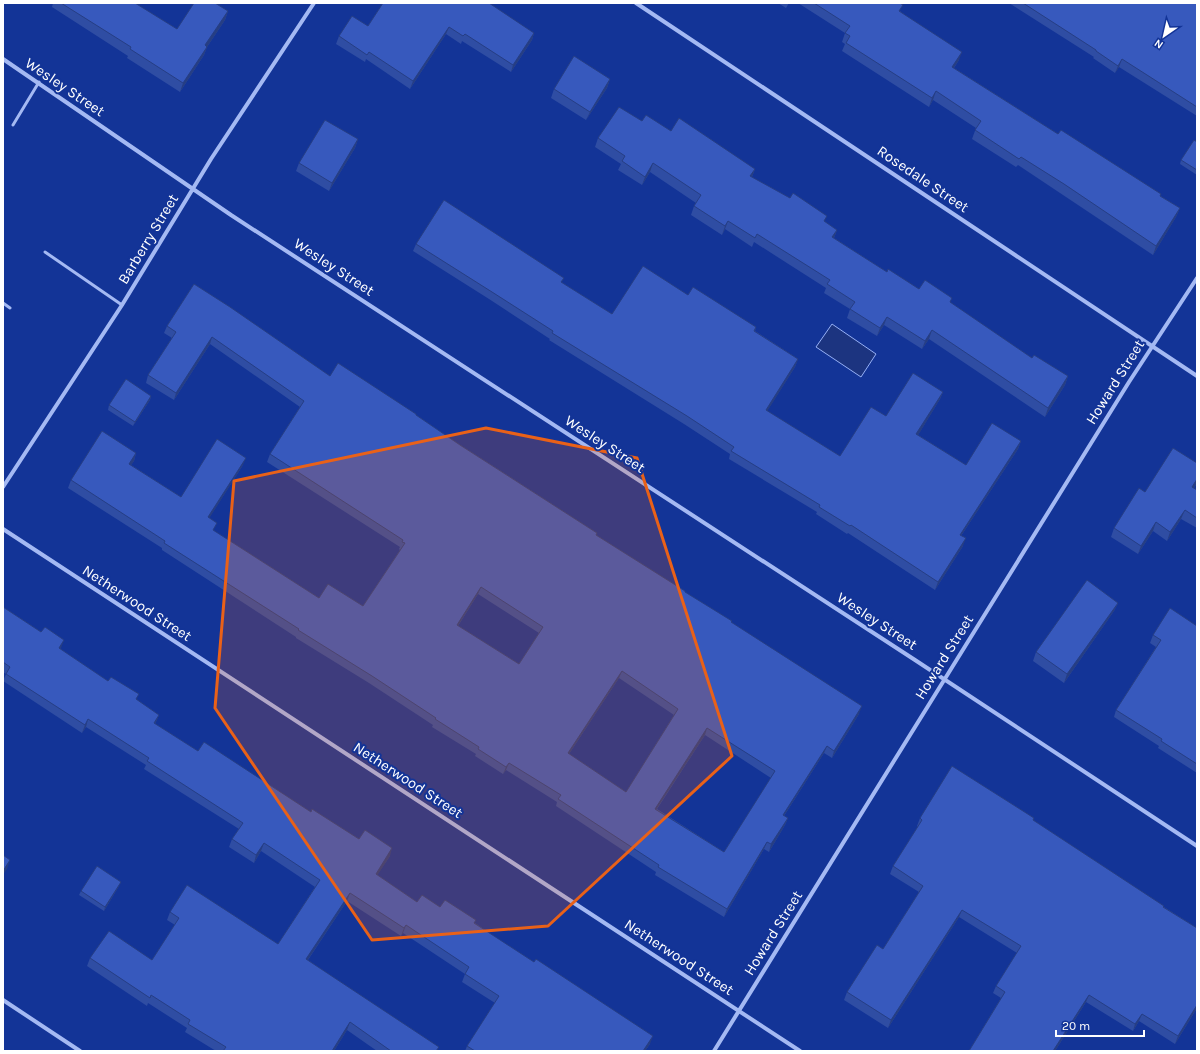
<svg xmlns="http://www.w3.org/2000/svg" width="1200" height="1054" font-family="Karla,sans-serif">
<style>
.water{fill:#1c3480;stroke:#96b0f6}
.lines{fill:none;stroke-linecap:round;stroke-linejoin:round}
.service{stroke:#a4b9f3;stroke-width:3}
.minor{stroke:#a4b9f3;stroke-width:4}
.wall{fill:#2f4da3;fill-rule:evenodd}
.shaded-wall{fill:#263e84}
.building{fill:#3759bd;stroke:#263e84;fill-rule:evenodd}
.marked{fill:#e96118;fill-opacity:0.2;stroke:#e96118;stroke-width:3;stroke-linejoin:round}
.labels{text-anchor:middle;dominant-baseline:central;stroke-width:4;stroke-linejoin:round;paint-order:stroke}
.street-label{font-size:15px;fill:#fff;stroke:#133497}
</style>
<rect width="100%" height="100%" fill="#133497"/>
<path class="water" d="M832,324L876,354L861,377L816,347Z"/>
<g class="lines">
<path class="service" d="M13,125L39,82
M45,252L122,305
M3,303L10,308"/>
<path class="minor" d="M636,3L1197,376
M3,59L231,215L915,660L1197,846
M3,487L122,305L211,159L314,3
M3,529L800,1051
M3,1000L80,1051
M714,1051L1129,382L1197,278"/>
</g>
<path class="wall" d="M53,3H137L136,4L177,29L228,11L225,20L207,47L204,55L180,92L127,58L128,56L52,7Z
M383,3L534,33L532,40L511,72L462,41L461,44L446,34L410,89L366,59L365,62L336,44L339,36L368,26Z
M778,3H789L786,8Z
M798,3H900V11L959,60L954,68L1058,134L1180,208L1176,217L1153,255L1018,165L1016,167L972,139L976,128L933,100L929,107L842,51L845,44L842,42L845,33Z
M1009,3H1197V116L1119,67L1115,73L1093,58L1094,57Z
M610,79L607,88L586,120L551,98L554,89Z
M642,121L671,131L755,169L752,177L825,222L837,230L834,238L887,272L919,289L951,303L1032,358L1068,376L1065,385L1045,417L929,339L922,349L884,325L877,336L847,318L850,309L824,293L826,288L754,242L752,247L725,229L722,235L691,215L694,206L696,203L650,172L642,185L618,170L621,164L595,147L598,138Z
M358,139L355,148L329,191L296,171L299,163Z
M1197,142V175L1180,164L1181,160Z
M416,244L562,283L612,314L688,295L756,327L755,331L798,359L795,367L767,411L840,456L886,416L943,392L940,399L918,435L966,465L1021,441L1018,449L961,536L963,546L935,590L848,533L847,534L816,514L817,512L729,459L730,454L684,424L549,340L550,339L489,299L413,251Z
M194,284L330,376L416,415L460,445L597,533L596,535L731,622L859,714L832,758L824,753L784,816L788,818L785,825L769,852L764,849L724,917L655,875L656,872L556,806L557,802L506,770L503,774L475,756L476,754L432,727L433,725L369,683L296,638V637L162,550V548L68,488L71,480L136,453L134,461L131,465L181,497L243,465L209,518L214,531L319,598L363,606L400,550L399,549L400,547L267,462L270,454L300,407L210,344L174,400L146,383L148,375L172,338L164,333L167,326ZM478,594L539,633L519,664L458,626ZM619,678L674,715L626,792L569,754ZM705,735L771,778L724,852L657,809Z
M151,396L150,400L133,426L108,410L109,405Z
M1197,483L1194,488L1197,490V528L1181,519L1167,541L1153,531L1138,554L1111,537L1114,528L1145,492Z
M1118,603L1114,611L1064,683L1033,661L1036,652Z
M3,607L41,632L61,648L60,649L159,715L155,724L198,751L311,812L390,856L377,875L417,902L440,907L475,923L650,1044L645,1051H465L467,1046L495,1003L462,982L465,974L403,933L401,936L347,901L308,960L438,1051H377L347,1030L334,1051H216L185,1032L187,1028L148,1003L147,1006L87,966L90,958L152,960L175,925L167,920L170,912L278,944L315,887L261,851L254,863L229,847L232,839L239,829L144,769L146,765L86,727L82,733L3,681L6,674L3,672Z
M1197,626V773L1158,748L1159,746L1114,717L1116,710L1156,647L1150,643L1153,635Z
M920,818L1033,820L1164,907L1197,928V1008L1175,1044L1139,1021L1133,1031L1086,1002L1055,1051H969L1001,998L993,993L996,986L1017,953L959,917L888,1028L844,1000L847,992L883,949L919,892L890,874L893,866L918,827L917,826Z
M119,886L104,911L79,895L81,891Z"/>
<path class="shaded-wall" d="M228,11L225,20L207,47L204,55L180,92L183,83L205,45Z
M449,27L446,34L410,89L413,81Z
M534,33L532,40L511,72L513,65Z
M962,52L959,60L949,75L952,67Z
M1122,59L1119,67L1115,73L1118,66Z
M610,79L607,88L586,120L590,112Z
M936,91L933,100L929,107L932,98Z
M358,139L355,148L329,191L332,183Z
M653,163L650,172L642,185L645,177Z
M755,169L752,177L750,176Z
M1180,208L1176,217L1153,255L1156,246Z
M728,221L725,229L722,235L725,226Z
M837,230L834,238L832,237Z
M887,317L884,325L877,336L880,328Z
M932,330L929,339L922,349L925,341Z
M212,337L210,344L174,400L176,393Z
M798,359L795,367L763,418L766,410Z
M1068,376L1065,385L1045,417L1048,408Z
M943,392L940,399L914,442L916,434Z
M151,396L150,400L133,426L135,422Z
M1021,441L1018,449L957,542L960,535Z
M136,453L134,461L127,471L129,464Z
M246,458L243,465L205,525L208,517Z
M1197,479V483L1189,496L1192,487Z
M1185,510L1181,519L1167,541L1170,532Z
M1156,522L1153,531L1138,554L1141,546Z
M966,538L963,546L935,590L938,582Z
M481,587L478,594L454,632L457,625Z
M1118,603L1114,611L1064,683L1067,674Z
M64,640L61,648L56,656L59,648Z
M622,671L619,678L565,760L568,753Z
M862,706L859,714L832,758L834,751Z
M159,715L156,722L151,731L154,723Z
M88,719L86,727L82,733L85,725Z
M707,728L705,735L652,816L655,809Z
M827,746L824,753L780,822L783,815Z
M509,763L506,770L503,774L506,767Z
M788,818L785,825L769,852L771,844Z
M767,842L764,849L724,917L727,909Z
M264,843L261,851L254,863L256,855Z
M392,848L390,856L373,882L376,874Z
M10,860L7,869L3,875V871Z
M121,882L119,886L104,911L105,907Z
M350,893L347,901L303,967L306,959Z
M962,910L959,917L888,1028L891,1020Z
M406,925L403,933L401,936L404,928Z
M1089,995L1086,1002L1055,1051H1053Z
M1197,1005V1008L1175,1044L1178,1036Z
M1142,1014L1139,1021L1133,1031L1135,1024Z
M350,1022L347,1030L334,1051H332Z
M653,1036L650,1044L645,1051H643Z"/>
<path class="building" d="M61,3H135L177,29L194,3H215L228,11L205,45L207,47L183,83L130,49L131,47Z
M383,3H489L534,33L513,65L465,34L463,36L449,27L413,81L369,52L367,55L339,36L352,16L368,26Z
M814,3H900L903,5L899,11L962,52L952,67L1058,134L1061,130L1161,194L1160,196L1180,208L1156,246L1064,184L1021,157L1019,159L975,130L981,121L936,91L932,98L846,43L850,36L845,33L850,26Z
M1023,3H1197V107L1122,59L1118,66L1096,51V50Z
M574,56L610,79L590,112L554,89Z
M619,107L642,121L646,115L671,131L679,118L755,169L750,176L790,198L793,193L827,216L824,221L837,230L832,237L887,272L888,269L919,289L925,280L952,298L950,302L1032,358L1034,355L1068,376L1048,408L932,330L925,341L887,317L880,328L850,309L855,302L827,284L830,280L757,234L755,238L728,221L725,226L694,206L701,195L653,163L645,177L622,161L625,156L598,138Z
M325,120L358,139L332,183L299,163Z
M1194,140L1197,142V170L1181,160Z
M444,200L564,278L561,282L612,314L643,266L688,295L693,287L756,327L754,331L798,359L766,410L840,456L871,407L886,416L913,373L943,392L916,434L966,465L992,423L1021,441L960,535L966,538L938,582L851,525L850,526L819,507L820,505L731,451L734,447L687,416L552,333L553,331L492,292L416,244Z
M194,284L230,307L330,376L338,363L416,414V415L460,445L597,533L596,535L685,591V592L732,621L731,622L862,706L834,751L827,746L783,815L788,818L771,844L767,842L727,909L658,867L659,865L558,799L561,795L509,763L506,767L478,749L479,747L435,719L436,718L372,676L298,630L299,629L164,543L165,541L71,480L102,431L136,453L129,464L181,497L217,439L246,458L208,517L217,523L213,530L319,598L328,584L363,606L405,543L402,542L403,540L270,454L304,401L212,337L176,393L148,375L176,332L167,326ZM481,587L543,627L519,664L457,625ZM622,671L678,709L626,792L568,753ZM707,728L775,771L724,852L655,809Z
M126,379L151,396L135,422L109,405Z
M1173,448L1197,463V479L1192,487L1197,490V518L1185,510L1170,532L1156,522L1141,546L1114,528L1139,488L1145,492Z
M1087,580L1118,603L1067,674L1036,652Z
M3,607L41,632L45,627L64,640L59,648L108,681L111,677L139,694L136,699L159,715L154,723L198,751L204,742L311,812L312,809L359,839L365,830L392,848L376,874L417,902L422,895L440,907L445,900L476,920L474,923L534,962L536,959L653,1036L643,1051H475L467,1046L499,996L465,974L469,967L406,925L404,928L350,893L306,959L439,1047L436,1051H391L350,1022L332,1051H223L226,1047L188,1024L190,1020L151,995L150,998L90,958L109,931L152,960L179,918L170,912L187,885L278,944L320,880L264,843L256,855L232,839L243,823L147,761L149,758L88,719L85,725L6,674L10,667L3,662Z
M1170,608L1197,626V764L1161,741L1162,739L1116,710L1161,640L1153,635Z
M952,766L1034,818L1033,820L1164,906L1163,907L1197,928V1005L1178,1036L1142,1014L1135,1024L1089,995L1053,1051H969L1005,992L996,986L1021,946L962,910L891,1020L847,992L877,945L883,949L923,886L893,866L922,820L920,818Z
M3,855L10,860L3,871Z
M97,866L121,882L105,907L81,891Z"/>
<path class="marked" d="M486,428L637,458L732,756L548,926L372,940L215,708L234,481Z"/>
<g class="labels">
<g class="street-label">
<text transform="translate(65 87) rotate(34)">Wesley Street</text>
<text transform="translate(923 179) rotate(34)">Rosedale Street</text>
<text transform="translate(148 239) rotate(-59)">Barberry Street</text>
<text transform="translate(334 267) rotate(33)">Wesley Street</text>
<text transform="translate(1115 382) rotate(-58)">Howard Street</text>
<text transform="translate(605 444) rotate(33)">Wesley Street</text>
<text transform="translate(137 603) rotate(33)">Netherwood Street</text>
<text transform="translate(877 621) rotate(33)">Wesley Street</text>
<text transform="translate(944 657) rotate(-58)">Howard Street</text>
<text transform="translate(408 780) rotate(33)">Netherwood Street</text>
<text transform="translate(773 933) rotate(-58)">Howard Street</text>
<text transform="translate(679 957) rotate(33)">Netherwood Street</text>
</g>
</g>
<rect width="1200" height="1054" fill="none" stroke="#ffffff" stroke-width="8"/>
<g transform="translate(1164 36) rotate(214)" stroke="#133497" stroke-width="3" paint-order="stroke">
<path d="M0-3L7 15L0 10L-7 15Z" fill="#ffffff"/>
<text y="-6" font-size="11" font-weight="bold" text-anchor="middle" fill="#ffffff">N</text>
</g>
<path d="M1056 1030v6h88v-6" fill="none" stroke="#ffffff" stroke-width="2"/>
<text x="1062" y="1030" font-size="12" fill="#ffffff" stroke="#133497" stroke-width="3" paint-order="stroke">20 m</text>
</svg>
